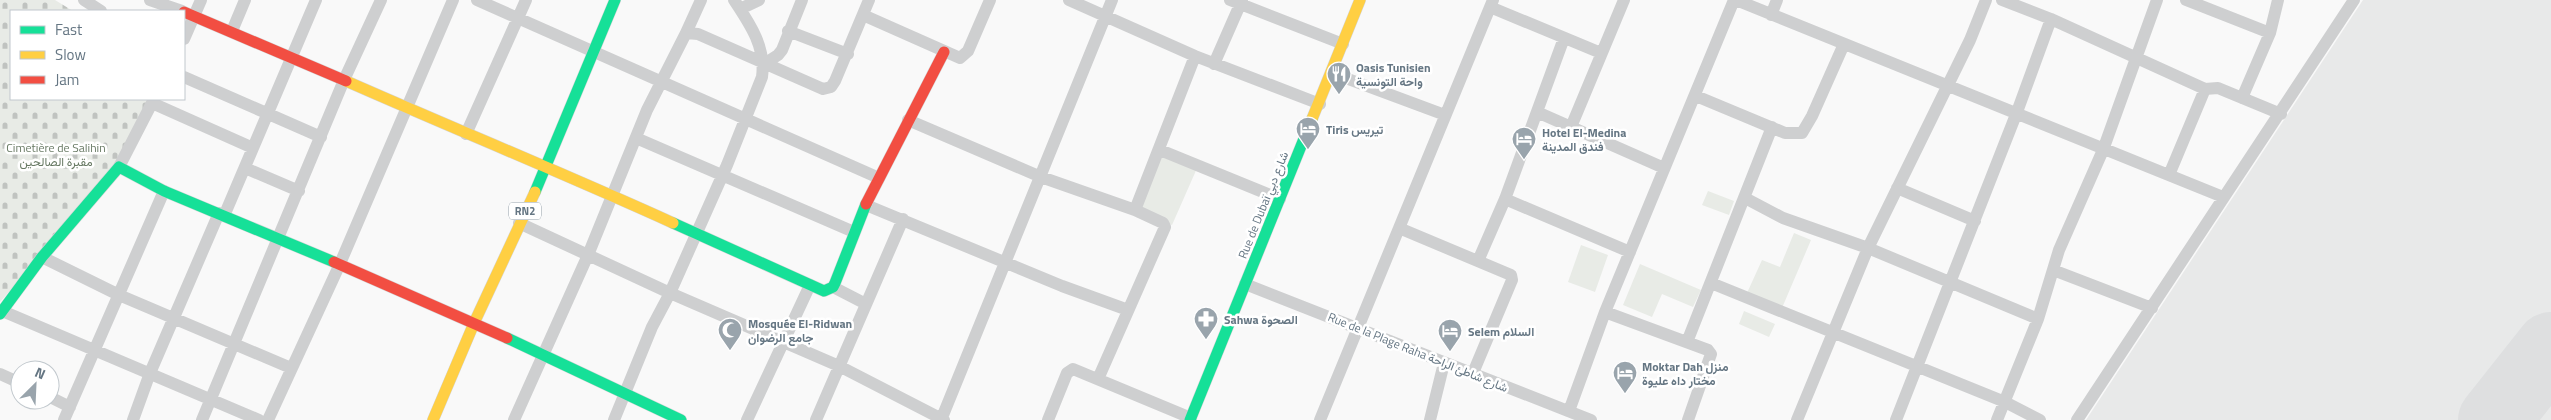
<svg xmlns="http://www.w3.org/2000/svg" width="2551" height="420" font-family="'Titillium Web',Vazirmatn,sans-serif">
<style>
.built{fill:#e8e9e9}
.green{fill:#e8ebe6}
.cemetery{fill:url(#cemetery-stones)}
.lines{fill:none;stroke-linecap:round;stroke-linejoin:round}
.runway{stroke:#dedfe0;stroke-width:72}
.fast-casing{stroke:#d5d6d7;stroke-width:12}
.slow-casing{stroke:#d5d6d7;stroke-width:12}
.jam-casing{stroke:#d5d6d7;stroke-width:12}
.street{stroke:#cecfd0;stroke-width:12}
.fast{stroke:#16e098;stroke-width:11}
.slow{stroke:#ffcf43;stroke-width:11}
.jam{stroke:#f24e42;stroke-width:11}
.labels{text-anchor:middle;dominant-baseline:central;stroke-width:5;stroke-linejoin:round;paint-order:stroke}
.shield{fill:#fff;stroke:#939fa8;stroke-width:1}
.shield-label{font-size:11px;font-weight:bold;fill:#657683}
.poi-label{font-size:12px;font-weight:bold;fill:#657683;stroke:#fff;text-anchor:start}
.park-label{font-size:12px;fill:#687a64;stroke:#fff}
.street-label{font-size:12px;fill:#657683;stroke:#fff}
</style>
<defs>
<pattern id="cemetery-stones" width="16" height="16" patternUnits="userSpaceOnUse" patternTransform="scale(1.25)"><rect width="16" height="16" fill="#e8ebe6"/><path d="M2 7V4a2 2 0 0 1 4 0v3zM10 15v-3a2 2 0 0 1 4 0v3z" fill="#c0c3c0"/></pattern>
</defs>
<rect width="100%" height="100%" fill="#f9f9f9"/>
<path class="built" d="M2363,0H2551V420H2086Z"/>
<path class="green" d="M1158,153L1198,166L1172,225L1138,211Z
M1708,191L1734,201L1729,215L1702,205Z
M1794,233L1811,240L1782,308L1747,293L1762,260L1780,267Z
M1581,245L1608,255L1595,292L1568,282Z
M1640,264L1701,290L1693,307L1662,294L1652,317L1623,305Z
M1744,311L1775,324L1769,337L1739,324Z"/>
<path class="cemetery" d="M0,0H55L73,11H11V99H149L112,174L0,302Z"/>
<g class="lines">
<path class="runway" d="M2494,420L2551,348"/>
<defs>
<path id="fast" d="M535,192L615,0
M673,223L824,291L833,287L835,283L866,204
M0,314L42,257L119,167L164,191L334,262
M507,338L681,420
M1190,420L1312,119"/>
<path id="slow" d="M346,81C455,129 565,174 673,223
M1312,119L1360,0
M433,420L475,321L535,192"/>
<path id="jam" d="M184,12L346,81
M866,204L944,52
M334,262L507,338"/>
</defs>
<use href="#fast" class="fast-casing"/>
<use href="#slow" class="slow-casing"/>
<use href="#jam" class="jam-casing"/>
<path class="street" d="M84,0L101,11
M150,0L182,11
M477,0L879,178
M1069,0L1195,56L1320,104
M1230,0L1343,44
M1736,0L2223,197
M2002,0L2051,19L2205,89
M2186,0L2270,33
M1490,7L1601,53
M740,9L759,0
M863,15L960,58L968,51L990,0
M1771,15L1777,0
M232,31L245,0
M788,31L848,54
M686,33L701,0
M184,39L201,0
M764,64L778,55L782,50L802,0
M1214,64L1242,0
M1332,73L1445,115
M184,77L321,137
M1696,96L1785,133H1802L1812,116L1844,44
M2242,98L2270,33L2278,0
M152,103L253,148
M1537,112L1664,168
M908,120L1041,177L1135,210L1163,223L1165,227L1098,379
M1571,127L1624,0
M466,134L526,0
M636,138L854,232
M1160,150L1280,199
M119,167L154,99
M245,168L299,191
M2169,175L2205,89L2218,88L2281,114
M1897,188L1975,221
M1745,198L1783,218L1868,248L2038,319
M1505,199L1630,252
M866,205L1062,286L1128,310
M1135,210L1195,56
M224,216L316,0
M519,223L670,293L839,366L944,420
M1399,228L1511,275L1512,280L1473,373
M42,257L119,295L291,368
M1478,261L1505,199L1564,38
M2053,270L2152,308
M1711,283L2005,402L2040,420
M1245,284L1591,420
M833,287L866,304
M0,310L259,420
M1605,312L1708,350L1711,354L1688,420
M1687,342L1772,127
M0,374L20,383
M50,397L70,407
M1569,411L1605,312L1734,0
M64,420L164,191
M133,420L150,373L219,213
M202,420L344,80L381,0
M268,420L339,266L453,0
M514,420L588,255L647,110L686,33L698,34L823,89L831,87L835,81L869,0
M614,420L652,327L670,293L727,165L762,77C766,47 750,24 734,0
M747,420L810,285
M816,420L903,219
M941,420L1112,0
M1048,420L1067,373L1073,369L1191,418
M1320,420L1493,0
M1430,420L1444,363
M1797,420L1868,248L1970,40L1986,0
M1896,420L2017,112L2051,19
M1997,420L2038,319L2059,250L2103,150L2157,0
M2077,420L2354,0"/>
<use href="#fast" class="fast"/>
<use href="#slow" class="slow"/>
<use href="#jam" class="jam"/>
</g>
<defs>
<symbol id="restaurant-pin" viewBox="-11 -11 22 30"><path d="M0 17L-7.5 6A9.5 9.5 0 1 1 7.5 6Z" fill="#99a4ac" stroke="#fff"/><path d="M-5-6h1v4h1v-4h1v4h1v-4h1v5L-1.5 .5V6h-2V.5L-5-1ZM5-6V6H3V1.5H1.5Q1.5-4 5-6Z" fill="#fff"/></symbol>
<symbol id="hotel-pin" viewBox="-11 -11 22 30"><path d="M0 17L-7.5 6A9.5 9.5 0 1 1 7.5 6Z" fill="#99a4ac" stroke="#fff"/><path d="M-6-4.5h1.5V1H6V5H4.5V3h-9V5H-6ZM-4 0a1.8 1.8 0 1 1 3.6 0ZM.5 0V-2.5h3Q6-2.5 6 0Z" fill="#fff"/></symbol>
<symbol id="pharmacy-pin" viewBox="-11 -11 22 30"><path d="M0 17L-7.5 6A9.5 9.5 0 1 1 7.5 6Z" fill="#99a4ac" stroke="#fff"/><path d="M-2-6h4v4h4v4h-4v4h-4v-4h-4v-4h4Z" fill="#fff"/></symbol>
<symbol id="mosque-pin" viewBox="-11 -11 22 30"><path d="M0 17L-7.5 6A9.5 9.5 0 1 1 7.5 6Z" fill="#99a4ac" stroke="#fff"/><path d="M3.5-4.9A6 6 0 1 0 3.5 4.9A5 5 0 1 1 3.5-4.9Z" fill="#fff"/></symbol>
</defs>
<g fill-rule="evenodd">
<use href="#restaurant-pin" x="1325" y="60" width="28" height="38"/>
<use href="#hotel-pin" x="1294" y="115" width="28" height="38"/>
<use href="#hotel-pin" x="1510" y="125" width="28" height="38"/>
<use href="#pharmacy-pin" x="1192" y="305" width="28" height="38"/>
<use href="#mosque-pin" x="716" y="316" width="28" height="38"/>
<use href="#hotel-pin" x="1436" y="317" width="28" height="38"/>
<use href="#hotel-pin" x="1611" y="359" width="28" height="38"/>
</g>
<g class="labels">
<rect class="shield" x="509" y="202.5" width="32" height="17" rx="4"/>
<g class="shield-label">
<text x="525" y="211">RN2</text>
</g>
<g class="poi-label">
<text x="1356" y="67">Oasis Tunisien<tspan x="1356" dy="14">واحة التونسية</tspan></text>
<text x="1326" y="129">Tiris تيريس</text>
<text x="1542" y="132">Hotel El-Medina<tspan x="1542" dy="14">فندق المدينة</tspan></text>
<text x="1224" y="319">Sahwa الصحوة</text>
<text x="748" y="323">Mosquée El-Ridwan<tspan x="748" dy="14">جامع الرضوان</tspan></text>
<text x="1468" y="331">Selem السلام</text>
<text x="1642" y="366">Moktar Dah منزل<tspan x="1642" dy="14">مختار داه عليوة</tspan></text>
</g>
<g class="park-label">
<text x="56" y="147">Cimetière de Salihin<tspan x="56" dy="14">مقبرة الصالحين</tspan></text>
</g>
<g class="street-label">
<text transform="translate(1263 205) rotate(-68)">Rue de Dubaï شارع دبي</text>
<text transform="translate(1418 352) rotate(22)">Rue de la Plage Raha شارع شاطئ الراحة</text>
</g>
</g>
<rect x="10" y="10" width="175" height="90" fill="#ffffff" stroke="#c1c8cd"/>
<rect x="20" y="26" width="25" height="8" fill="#16e098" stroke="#c1c8cd"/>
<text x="55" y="35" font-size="15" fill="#657683">Fast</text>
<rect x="20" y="51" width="25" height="8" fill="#ffcf43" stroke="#c1c8cd"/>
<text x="55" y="60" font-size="15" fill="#657683">Slow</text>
<rect x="20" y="76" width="25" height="8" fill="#f24e42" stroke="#c1c8cd"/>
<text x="55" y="85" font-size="15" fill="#657683">Jam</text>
<g transform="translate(35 385) rotate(24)"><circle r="24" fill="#ffffff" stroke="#c1c8cd"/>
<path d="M0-4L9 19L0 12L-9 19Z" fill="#99a4ac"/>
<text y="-8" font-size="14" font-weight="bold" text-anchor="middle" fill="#657683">N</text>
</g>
</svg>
